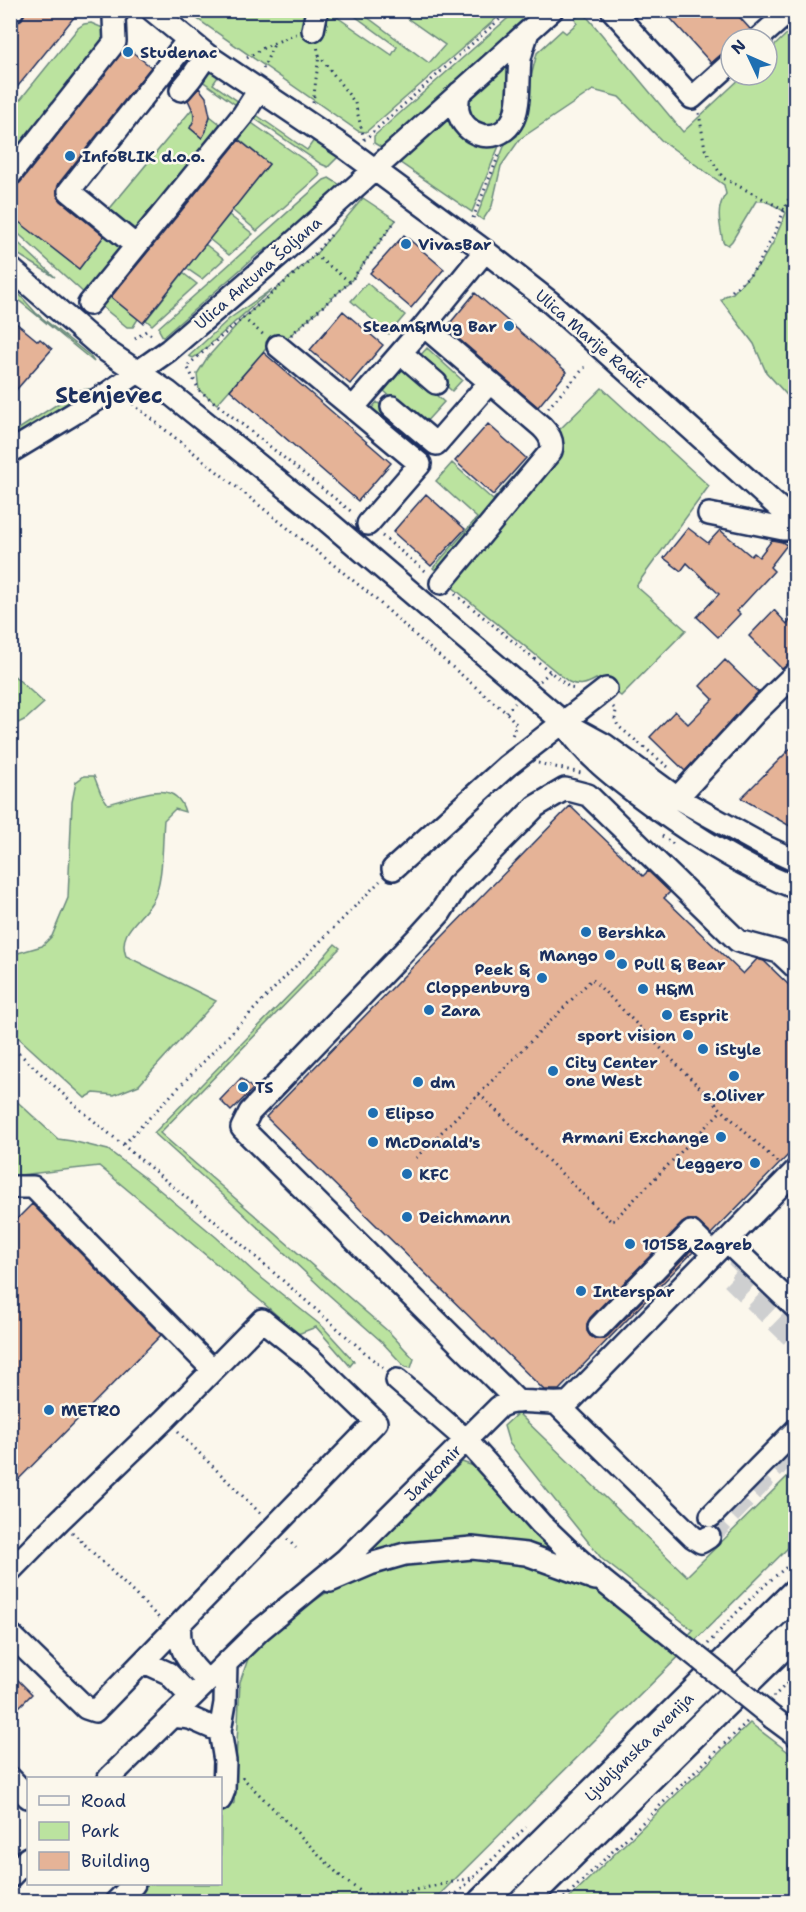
<svg xmlns="http://www.w3.org/2000/svg" width="806" height="1912" font-family="'Shantell Sans',sans-serif">
<style>
.green{fill:#bbe39f;stroke:#6b897e;stroke-width:1.5}
.building{fill:#e5b397;stroke:#1b2f5e;stroke-width:1.5}
.lines{fill:none;stroke-linecap:round;stroke-linejoin:round}
.minor-tunnel{stroke:#cecfd0;stroke-width:21;stroke-dasharray:21 10;stroke-linecap:butt}
.minor-casing{stroke:#1b2f5e;stroke-width:26}
.major-casing{stroke:#1b2f5e;stroke-width:32}
.path{stroke:#1b2f5e;stroke-width:3;stroke-dasharray:1.5 4.5;stroke-linecap:butt}
.minor{stroke:#fbf7ec;stroke-width:21}
.major{stroke:#fbf7ec;stroke-width:27}
.minor-bridge-casing{stroke:#1b2f5e;stroke-width:26;stroke-linecap:butt}
.minor-bridge{stroke:#fbf7ec;stroke-width:21}
.poi-dot{fill:#1f6fb2;stroke:#fbf7ec;stroke-width:2}
.labels{text-anchor:middle;dominant-baseline:central;stroke-width:5;stroke-linejoin:round;paint-order:stroke}
.poi-label{font-size:16px;font-weight:bold;fill:#1b2f5e;stroke:#fbf7ec;text-anchor:start}
.street-label{font-size:16px;fill:#1b2f5e;stroke:#fbf7ec}
.district-label{font-size:22px;font-weight:bold;fill:#1b2f5e;stroke:#fbf7ec}
</style>
<rect width="100%" height="100%" fill="#fbf7ec"/>
<filter id="ink" filterUnits="userSpaceOnUse"><feTurbulence type="fractalNoise" baseFrequency=".0167" numOctaves="2"/><feDisplacementMap in="SourceGraphic" scale="12" xChannelSelector="R" yChannelSelector="G"/><feConvolveMatrix kernelMatrix="1 2 1 2 8 2 1 2 1" color-interpolation-filters="sRGB"/></filter>
<g filter="url(#ink)">
<path class="green" d="M186,11H310L326,16L334,15L392,55L397,47L348,11H359L429,63L445,45L397,11H505L366,132L358,131Z
M516,11H541L384,149L374,143V136Z
M583,12L683,132L744,75H767V53L795,26V404L766,372L754,344L721,300L725,296L733,293L760,264L773,243L786,213C777,207 767,199 756,201L732,241L728,245L723,242C720,225 715,208 726,194L724,185L661,140L619,97L593,90L520,139L501,166L492,206L483,220L477,216L505,144L517,136L524,124L528,106L529,85L537,53L562,30L566,33L577,23L575,19Z
M91,23L103,28L108,41L11,167V111L78,28L84,24Z
M508,62L509,63L506,113L500,122L484,128L469,117L467,98Z
M214,72L220,74L213,84L239,102V107L201,80L206,74Z
M193,108L194,120L190,128L202,138L206,131L210,116L224,127L136,235L107,212Z
M255,114L307,150L314,140L338,157L328,167L321,164L251,116Z
M449,114L501,141L472,212L399,162V159Z
M249,121L317,169L320,174L319,176L257,231L232,210L269,164L235,136Z
M329,178L342,186L282,238L257,255L163,337L159,330V327L324,180Z
M363,198L396,220L350,282L278,346L272,342L217,404L199,390L197,374L207,358L243,318L315,255Z
M11,215L79,269L106,233L126,249L86,295L11,227Z
M229,215L253,234L229,255L209,239Z
M11,236L55,277L11,250Z
M205,244L224,259L202,279L186,268Z
M183,273L197,284L152,325L146,320Z
M367,283L405,315L389,334L351,301Z
M10,284L36,313L90,356L94,362L11,294Z
M272,289L198,355L193,358L189,356L229,319Z
M107,294L138,319L133,327H127L101,306Z
M427,348L462,380L452,391L417,359Z
M404,367L444,402L423,425L384,391Z
M602,388L709,486L636,586L686,630L621,696L596,679C587,684 579,687 569,682L451,586L556,433Z
M89,389L78,399L11,441V434L76,392L80,390Z
M377,402L414,436L403,447L366,415Z
M538,448L549,458L443,577L433,568L477,518L436,481L452,463L493,500Z
M10,672L44,703L26,719L14,725L11,729Z
M84,776H94L101,794L108,804C134,798 175,775 185,812L175,809L164,820C162,843 164,882 152,902C140,921 117,932 126,956L216,1001L139,1085L114,1095L94,1093L85,1098L10,1030L11,955L42,946L52,936L68,898L72,802L76,782Z
M335,944L340,948L160,1133L390,1333L414,1359L411,1368L405,1367L381,1341L329,1295L235,1206L154,1133L300,984Z
M10,1095L58,1139L72,1141L108,1150L144,1177L216,1237L254,1272L323,1327L354,1361L350,1366L316,1327L298,1334L262,1302L99,1166L11,1176Z
M518,1413L687,1576L795,1469V1541L433,1901L126,1902L144,1884H220L221,1813L234,1803L240,1682L249,1656L291,1617L335,1587L406,1560L469,1552L524,1558L604,1589L678,1647L693,1630L602,1559L509,1443L504,1426Z
M462,1462L476,1467L514,1512L531,1531L556,1553L553,1557L361,1560Z
M750,1723L795,1757V1901H566Z"/>
<path class="building" d="M25,10H80L10,96V25H14L22,19Z
M663,10H733L750,29L746,39H731V51L723,53L711,63Z
M126,47L151,67L59,183L57,189V195L61,201L104,236L79,269L10,215V187L20,183Z
M199,88L206,97L210,116L206,131L202,138L190,128L194,120V113L188,100Z
M239,140L269,164L143,323L111,297Z
M404,235L444,269L411,308L370,273Z
M475,293L567,372L538,407L446,328Z
M343,311L383,345L350,384L310,350Z
M10,318L38,341L40,339L52,349L10,397Z
M263,352L391,463L358,501L230,390Z
M488,424L526,458L493,495L455,461Z
M426,494L465,529L431,566L393,532Z
M688,528L708,543L720,530L751,556L754,553L759,557L772,540L782,542L787,545L770,567L774,571L737,611L740,614L718,637L697,617L719,594L687,563L681,571L664,558Z
M774,610L787,624L795,615V661L788,664L782,669L749,636Z
M725,660L758,692L685,771L650,737L675,711L688,724L713,699L700,686Z
M795,744V829L741,798Z
M570,806L643,876L648,871L670,892L664,898L743,974L757,959L764,961L795,991V1148L711,1234L695,1220H688L682,1223L590,1318L587,1324V1331L590,1336L596,1339H603L608,1336L691,1250L693,1252L559,1390H544L266,1117Z
M241,1078L253,1089L231,1111L220,1100Z
M32,1204L161,1335L10,1488V1213L17,1219Z
M10,1672L32,1694L10,1716Z"/>
<g class="lines">
<path class="minor-tunnel" d="M751,1281L738,1269L730,1277L796,1341
M709,1537L796,1446"/>
<defs>
<path id="minor" d="M152,10L207,55L344,147L485,251L550,302L796,523
M612,10L692,98L731,63
M10,13L13,10
M313,30L317,10
M758,39L784,16
M181,90L191,78L207,55
M459,93C458,99 457,105 458,111C464,137 496,145 511,123C521,109 518,77 520,59C522,49 525,41 528,32
M10,175L115,42L114,17L119,10
M136,246L69,191L188,40
M10,268L102,348L168,392L319,514L563,722L605,745L677,798L766,847L796,861
M89,304L243,115L259,90
M278,346L353,408L424,326
M401,353L436,383
M392,407L436,444L490,382
M353,408L420,464L368,524
M10,452L108,393L169,350L285,250L552,10
M709,514L783,529H796
M441,583L551,451C554,442 549,434 542,427L424,326L485,251
M569,730C587,756 613,776 638,795C687,832 738,865 796,888
M677,798L755,713L796,673
M393,869L507,766L606,689
M10,1187H33L213,1370
M726,1241L796,1308
M599,1327L691,1232L713,1254
M397,1380L466,1440L541,1524L566,1548L604,1582L680,1643
M518,1402L242,1128L250,1112L421,934L440,913L457,886L536,806L565,789L588,795L738,941L779,952L796,968
M558,1405L693,1537L701,1542L709,1537
M711,1516L796,1430
M10,1571L60,1520L165,1419L262,1320L312,1360L376,1422L95,1711L86,1708L10,1634
M330,1581L370,1564L405,1554L472,1548L526,1554L595,1579
M180,1625C177,1650 190,1664 207,1681
M144,1662L168,1673L191,1697
M172,1716L190,1718L220,1731
M773,1718L796,1735
M10,1778L28,1797
M109,1778L260,1630L346,1559L499,1407C520,1395 546,1407 569,1402L796,1170
M220,1800L224,1790L225,1761L220,1731L225,1703L226,1663
M10,1877L28,1858
M116,1902L134,1884"/>
<path id="major" d="M482,1902L796,1592
M523,1902L796,1633"/>
</defs>
<use href="#minor" class="minor-casing"/>
<use href="#major" class="major-casing"/>
<path class="path" d="M319,55L355,103L364,139
M247,58L265,47L296,34
M263,69L274,44
M313,103L319,55L317,46
M699,113L705,149L723,178L785,210
M364,140L510,10
M473,218L500,152
M331,235L305,265L187,366L199,390L353,513
M315,255L350,282
M732,291L751,274L759,263L774,235L790,196L793,175L795,101L793,30
M243,318L265,336
M291,335L350,282L396,220
M135,339L146,331L154,337
M128,400L370,594L426,645L509,715L516,724L511,739
M548,408L585,367
M382,536L428,573
M455,594L570,688L576,689
M540,681L550,672
M613,707L616,710L615,719L618,726L668,767
M506,712L515,703
M538,763L581,773
M662,836L676,846
M10,1045L76,1106L217,1223L385,1370
M479,1094L612,1222L722,1110
M124,1144L291,971L380,881
M416,1158L592,979L722,1110L779,1164
M178,1432L263,1516
M72,1532L161,1620
M287,1539L296,1548
M708,1644C735,1613 763,1584 796,1560
M773,1697L796,1675
M242,1777L343,1879L366,1895L410,1891L472,1878
M448,1902L526,1827
M560,1902L749,1720"/>
<use href="#minor" class="minor"/>
<use href="#major" class="major"/>
<defs>
<path id="minor-bridge" d="M680,1643L773,1718"/>
</defs>
<use href="#minor-bridge" class="minor-bridge-casing"/>
<use href="#minor-bridge" class="minor-bridge"/>
</g>
</g>
<g class="poi-dot">
<circle cx="128" cy="52" r="6"/>
<circle cx="70" cy="156" r="6"/>
<circle cx="406" cy="244" r="6"/>
<circle cx="509" cy="326" r="6"/>
<circle cx="586" cy="932" r="6"/>
<circle cx="610" cy="955" r="6"/>
<circle cx="622" cy="964" r="6"/>
<circle cx="542" cy="978" r="6"/>
<circle cx="643" cy="989" r="6"/>
<circle cx="429" cy="1010" r="6"/>
<circle cx="667" cy="1015" r="6"/>
<circle cx="688" cy="1035" r="6"/>
<circle cx="703" cy="1049" r="6"/>
<circle cx="553" cy="1071" r="6"/>
<circle cx="734" cy="1076" r="6"/>
<circle cx="418" cy="1082" r="6"/>
<circle cx="243" cy="1087" r="6"/>
<circle cx="373" cy="1113" r="6"/>
<circle cx="721" cy="1137" r="6"/>
<circle cx="373" cy="1142" r="6"/>
<circle cx="755" cy="1163" r="6"/>
<circle cx="407" cy="1174" r="6"/>
<circle cx="407" cy="1217" r="6"/>
<circle cx="630" cy="1244" r="6"/>
<circle cx="581" cy="1291" r="6"/>
<circle cx="49" cy="1410" r="6"/>
</g>
<g class="labels">
<g class="poi-label">
<text x="140" y="52">Studenac</text>
<text x="82" y="156">InfoBLIK d.o.o.</text>
<text x="418" y="244">VivasBar</text>
<text x="497" y="326" text-anchor="end">Steam&amp;Mug Bar</text>
<text x="598" y="932">Bershka</text>
<text x="598" y="955" text-anchor="end">Mango</text>
<text x="634" y="964">Pull &amp; Bear</text>
<text x="530" y="969" text-anchor="end">Peek &amp;<tspan x="530" dy="18">Cloppenburg</tspan></text>
<text x="655" y="989">H&amp;M</text>
<text x="441" y="1010">Zara</text>
<text x="679" y="1015">Esprit</text>
<text x="676" y="1035" text-anchor="end">sport vision</text>
<text x="715" y="1049">iStyle</text>
<text x="565" y="1062">City Center<tspan x="565" dy="18">one West</tspan></text>
<text x="430" y="1082">dm</text>
<text x="255" y="1087">TS</text>
<text x="734" y="1095" text-anchor="middle">s.Oliver</text>
<text x="385" y="1113">Elipso</text>
<text x="709" y="1137" text-anchor="end">Armani Exchange</text>
<text x="385" y="1142">McDonald's</text>
<text x="743" y="1163" text-anchor="end">Leggero</text>
<text x="419" y="1174">KFC</text>
<text x="419" y="1217">Deichmann</text>
<text x="642" y="1244">10158 Zagreb</text>
<text x="593" y="1291">Interspar</text>
<text x="61" y="1410">METRO</text>
</g>
<g class="street-label">
<text transform="translate(258 273) rotate(-41)">Ulica Antuna Šoljana</text>
<text transform="translate(591 339) rotate(41)">Ulica Marije Radić</text>
<text transform="translate(433 1473) rotate(-45)">Jankomir</text>
<text transform="translate(639 1747) rotate(-45)">Ljubljanska avenija</text>
</g>
<g class="district-label">
<text x="109" y="395">Stenjevec</text>
</g>
</g>
<rect width="806" height="1912" fill="none" stroke="#fbf7ec" stroke-width="36"/>
<rect x="18" y="18" width="770" height="1876" fill="none" stroke="#1b2f5e" stroke-width="2" filter="url(#ink)"/>
<rect x="27" y="1777" width="195" height="108" fill="#fbf7ec" stroke="#a1a7b3" stroke-width="1.5"/>
<rect x="39" y="1796" width="30" height="9" fill="#fbf7ec" stroke="#a1a7b3" stroke-width="1.5"/>
<text x="81" y="1807" font-size="18" fill="#1b2f5e">Road</text>
<rect x="39" y="1822" width="30" height="18" fill="#bbe39f" stroke="#a1a7b3" stroke-width="1.5"/>
<text x="81" y="1837" font-size="18" fill="#1b2f5e">Park</text>
<rect x="39" y="1852" width="30" height="18" fill="#e5b397" stroke="#a1a7b3" stroke-width="1.5"/>
<text x="81" y="1867" font-size="18" fill="#1b2f5e">Building</text>
<g transform="translate(749 57) rotate(314)"><circle r="28" fill="#fbf7ec" stroke="#a1a7b3" stroke-width="1.5"/>
<path d="M0-4.5L10 22L0 15L-10 22Z" fill="#1f6fb2"/>
<text y="-9" font-size="16" font-weight="bold" text-anchor="middle" fill="#1b2f5e">N</text>
</g>
</svg>
